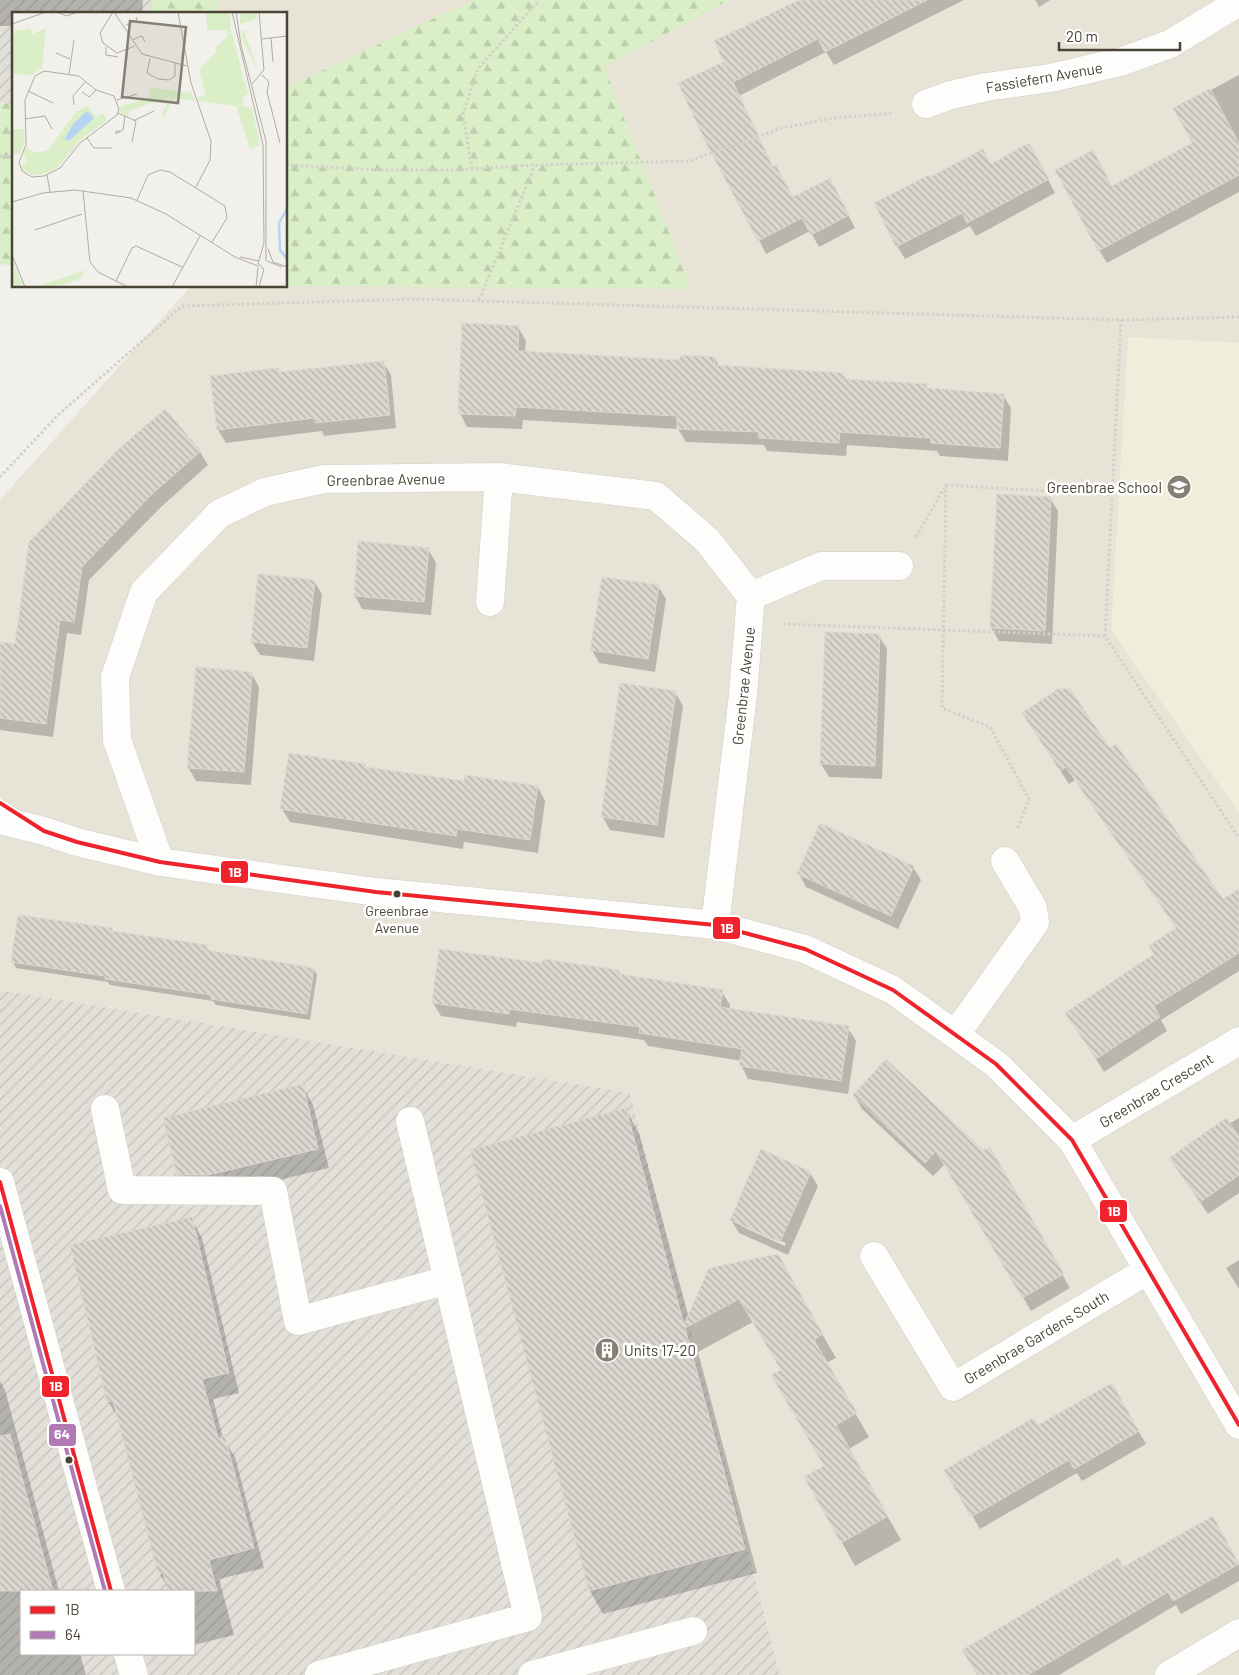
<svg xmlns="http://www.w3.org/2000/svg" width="1239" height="1675" font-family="Barlow,sans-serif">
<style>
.residential{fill:#e7e3d7}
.industrial{fill:url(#industrial-furrows);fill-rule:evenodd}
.education{fill:#f1eddb}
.forest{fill:url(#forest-firs)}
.shadow{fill:#0003;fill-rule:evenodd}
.building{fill:url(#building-back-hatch);stroke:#dad8d0}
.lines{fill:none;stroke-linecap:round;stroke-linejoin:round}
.minor-casing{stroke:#d0cec7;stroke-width:29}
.path{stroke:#d2d0c9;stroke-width:3;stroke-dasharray:2.5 2.5;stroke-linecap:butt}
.minor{stroke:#fdfdfc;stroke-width:28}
.bus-1-casing{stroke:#fff;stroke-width:8}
.bus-2-casing{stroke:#fff;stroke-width:8}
.bus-1{stroke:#ee232c;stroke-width:4}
.bus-2{stroke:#b17ab5;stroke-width:4}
.bus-dot{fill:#494435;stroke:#fff;stroke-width:2}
.labels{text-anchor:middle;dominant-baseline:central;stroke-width:5;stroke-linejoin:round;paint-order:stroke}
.bus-label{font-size:14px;fill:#494435;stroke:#fff}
.street-label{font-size:15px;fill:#494435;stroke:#fff}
.poi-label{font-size:15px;fill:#494435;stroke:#fff;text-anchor:end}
.inset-river{fill:none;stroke:#b6d3f4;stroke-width:2.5}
.inset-road{fill:none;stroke:#aeaba2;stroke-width:1}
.view{fill:#848074;fill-opacity:0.15;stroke:#848074;stroke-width:2.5}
.inset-edge{fill:none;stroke:#494435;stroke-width:2.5}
.line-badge{stroke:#fff;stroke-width:2}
.badge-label{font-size:14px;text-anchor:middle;font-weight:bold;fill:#fff}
</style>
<defs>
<pattern id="industrial-furrows" width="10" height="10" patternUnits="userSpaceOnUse" patternTransform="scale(1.25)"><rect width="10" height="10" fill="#e2dfd8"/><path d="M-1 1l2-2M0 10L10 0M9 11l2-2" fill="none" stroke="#c3c1ba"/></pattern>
<pattern id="forest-firs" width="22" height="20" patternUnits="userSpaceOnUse" patternTransform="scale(1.25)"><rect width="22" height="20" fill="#daefc7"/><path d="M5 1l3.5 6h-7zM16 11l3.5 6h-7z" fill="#bdceac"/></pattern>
<pattern id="building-back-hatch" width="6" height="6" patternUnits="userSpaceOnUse" patternTransform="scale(1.25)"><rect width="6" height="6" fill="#dad7d1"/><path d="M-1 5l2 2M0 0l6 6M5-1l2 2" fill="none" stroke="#b3b0aa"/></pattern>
</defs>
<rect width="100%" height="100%" fill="#f2f0ea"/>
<path class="residential" d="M217,0H1239V1675H780L630,1093L0,990V500L191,286H286V14H213Z"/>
<path class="industrial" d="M0,0H220L215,14H14V104L0,103Z
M0,990L630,1093L780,1675H0ZM21,1591H194V1654H21Z"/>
<path class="education" d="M1128,337L1239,343V813L1111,630Z"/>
<path class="forest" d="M154,0H220L215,14H149Z
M473,0H729L604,67L691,289L286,286V85L296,83Z
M0,103L14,104V266L0,264Z"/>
<path class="shadow" d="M0,0H143L142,14H14V26H0Z
M802,0H964L834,65L826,52L739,96L773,168L793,198L837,193L855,228L819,247L810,231L766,254L759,240L726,70Z
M1035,0H1050L1039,7Z
M1239,75V192L1107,263L1099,250L1112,188L1193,144L1175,109Z
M1037,158L1055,193L976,236L970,226L905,259L897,246L930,178L991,165Z
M518,327L526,341L525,352L681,361L715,358L719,366L843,374L847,381L926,385L928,390L1003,395L1011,408L1008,461L940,456L937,451L847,445L846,456L767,451L764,445L686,442L678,429L523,420L522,429L467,427L460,413Z
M383,362L391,375L396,428L324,436L322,431L226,443L218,430L212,377L278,369L280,373Z
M200,452L208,465L161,507L89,580L81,635L67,633L53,737L0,730V660L16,645L115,454Z
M1050,498L1058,511L1052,644L999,641L991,628Z
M428,549L436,563L431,615L362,609L355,596Z
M314,581L322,594L314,661L260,655L252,642Z
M658,586L666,599L655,672L599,663L592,650Z
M879,636L887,649L882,779L829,777L821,764Z
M251,673L259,687L251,785L196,781L188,767Z
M675,692L683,706L664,838L610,830L602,816Z
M1031,726L1109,749L1222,901L1239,899V971L1161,1020L1167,1031L1104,1072L1075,1026L1156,955L1177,929L1075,780L1069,784Z
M364,765L366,768L465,783L538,787L545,801L538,853L464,842L463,849L290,822L282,809Z
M913,867L921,880L898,929L806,887L799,874Z
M112,929L114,933L206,946L210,952L314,969L317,975L310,1020L216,1005L213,1001L110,985L108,982L16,968L13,962Z
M543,965L619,971L621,976L722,992L730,1005L729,1010L848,1028L856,1041L848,1094L748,1079L741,1065L742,1061L648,1046L644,1040L517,1022L516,1027L441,1016L433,1003Z
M302,1085L313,1105L329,1168L220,1194H189L178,1174Z
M854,1095L983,1152L989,1149L1070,1288L1031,1311L945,1164L933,1176L862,1109Z
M626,1110L639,1133L689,1318L777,1256L836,1358L826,1363L869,1437L849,1449L901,1540L855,1566L806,1478L826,1467L782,1370L753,1322L698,1352L757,1573L603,1614L590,1591L472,1151Z
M1239,1118V1193L1208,1214L1170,1158Z
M810,1173L818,1186L788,1255L739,1233L731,1220ZM741,1224L786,1243L785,1246L741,1226Z
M191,1218L202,1238L239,1393L213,1399L223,1438L235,1457L264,1568L219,1579L234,1635L194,1645V1591H169L160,1574L119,1420L108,1401Z
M1239,1260V1289L1226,1268Z
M0,1381L5,1390L59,1591H21V1654H80L86,1675H0Z
M1111,1385L1146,1444L1082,1481L1077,1473L980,1529L946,1471L1037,1427Z
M1212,1518L1239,1565V1581L1181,1614L1176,1605L1059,1675H978L1122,1569Z"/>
<path class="building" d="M799,0H927L825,52L818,39L733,82L773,167L776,165L793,197L830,178L849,215L811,235L802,218L758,241L706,143L678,83L723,62L729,74L714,41Z
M1210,89L1239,143V175L1098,251L1055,170L1093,150L1112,186L1192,143L1173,108Z
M1029,143L1049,179L967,223L962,213L896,247L874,203L929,175L930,177L983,149L991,164Z
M462,323L519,326L518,351L680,360V355L715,357V365L844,373L843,379L927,384L926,388L1004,394L1000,448L931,443V438L840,432L839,443L758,438L759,432L677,429V416L516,407L515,416L458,414Z
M384,361L390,415L315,423V418L217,430L210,376L279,368V372Z
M165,409L201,451L153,493L82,567L74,622L60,620L46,724L0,718V642L15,644L29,542L114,454V453Z
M997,494L1051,497L1045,631L990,628Z
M358,541L429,548L424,602L354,596Z
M258,574L315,580L307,648L251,642Z
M602,577L659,585L648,659L590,650Z
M825,632L880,634L875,766L820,764Z
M196,667L252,672L244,772L187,768Z
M620,683L676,691L657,825L601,817Z
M1058,689H1070L1110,748L1116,744L1223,899L1239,889V953L1154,1006L1160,1017L1096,1059L1065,1013L1154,954L1149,946L1176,928L1066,767L1060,771L1022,713Z
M289,753L365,764V767L464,781L465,775L538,786L530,840L457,829L456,836L280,809Z
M820,823L914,866L891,916L797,874Z
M18,915L112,928V931L207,945L206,950L314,968L307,1014L211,999V995L105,979V976L11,962Z
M439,949L542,963L543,959L619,970V974L723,990L720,1007L849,1026L841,1081L739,1066L742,1049L639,1033L640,1027L509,1009V1014L432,1003Z
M886,1059L983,1150L990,1147L1064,1274L1022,1298L936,1151L925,1163L853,1095Z
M303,1084L318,1149L208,1175H177L163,1118Z
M626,1108L684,1325L709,1268L778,1254L823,1334L814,1340L857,1413L836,1425L888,1516L841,1543L804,1477L824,1466L771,1375L781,1370L739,1299L685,1328L745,1549L589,1591L470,1150Z
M1226,1118L1239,1137V1175L1200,1202L1169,1158Z
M761,1149L811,1172L780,1242L730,1220Z
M192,1217L229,1373L202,1379L218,1438L225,1436L254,1548L209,1560L217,1591H168L163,1573L158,1574L113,1401L107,1402L70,1245Z
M1112,1383L1139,1431L1074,1469L1069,1460L971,1517L944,1470L1033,1418L1038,1425Z
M10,1434L53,1591H0V1436Z
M1213,1516L1239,1564L1173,1601L1168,1592L1028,1675H977L962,1650L1118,1558L1123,1567Z"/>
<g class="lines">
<defs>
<path id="minor" d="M926,104L951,95L986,87L1050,78L1120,62L1170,44L1239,2
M751,596L821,566H899
M490,602L499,477
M0,820L44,831L77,842L160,862L376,892L715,925L805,949L893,990L996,1064L1072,1140L1239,1425
M160,862L117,740L115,677L144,592L219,514L265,492L324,479L499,477L656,496L707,540L751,596L743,695L715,925
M956,1034L1035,923L1033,908L1005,861
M105,1109L122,1190L273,1191L298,1321L448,1280
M1072,1140L1239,1041
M0,1182L111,1591
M874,1256L953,1387L1148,1270
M128,1654L134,1675
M319,1675L528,1617L410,1121
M532,1675L693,1631
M1169,1675L1239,1633"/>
</defs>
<use href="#minor" class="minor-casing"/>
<path class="path" d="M0,156L14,157
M286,165L381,170H453L535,165L689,161L782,128L833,118L894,113
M472,169L463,114L478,69L539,0
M479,300L535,165
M0,477L58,415L182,306L416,299L1121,320L1239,317
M946,485L942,708L990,727L1029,799L1017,830
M916,537L946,485L1112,495
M783,624L1105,636L1239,838
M1105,636L1121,320"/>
<use href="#minor" class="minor"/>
<defs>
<path id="bus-1" d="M0,803L44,831L77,842L160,862L376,892L715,925L805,949L893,990L996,1064L1072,1140L1239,1425
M0,1182L111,1591"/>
<path id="bus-2" d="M0,1206L105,1591"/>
</defs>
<use href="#bus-1" class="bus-1-casing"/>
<use href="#bus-2" class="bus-2-casing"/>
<use href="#bus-1" class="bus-1"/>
<use href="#bus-2" class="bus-2"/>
</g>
<defs>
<symbol id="school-disc" viewBox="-11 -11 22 22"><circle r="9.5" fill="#848074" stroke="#fff"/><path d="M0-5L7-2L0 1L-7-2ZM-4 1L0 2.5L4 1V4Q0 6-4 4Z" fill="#fff"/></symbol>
<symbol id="building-disc" viewBox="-11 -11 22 22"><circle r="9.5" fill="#848074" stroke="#fff"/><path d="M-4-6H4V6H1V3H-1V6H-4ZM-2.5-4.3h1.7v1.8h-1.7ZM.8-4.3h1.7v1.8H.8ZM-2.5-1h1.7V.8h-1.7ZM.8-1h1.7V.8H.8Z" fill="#fff"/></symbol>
</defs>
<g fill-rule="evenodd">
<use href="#school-disc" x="1165" y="473" width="28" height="28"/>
<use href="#building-disc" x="593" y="1336" width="28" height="28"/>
</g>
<g class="bus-dot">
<circle cx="397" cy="894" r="4.5"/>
<circle cx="69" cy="1460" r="4.5"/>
</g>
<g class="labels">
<g class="bus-label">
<text x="397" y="910">Greenbrae<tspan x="397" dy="17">Avenue</tspan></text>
</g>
<g class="street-label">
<text transform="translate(1044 77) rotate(-10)">Fassiefern Avenue</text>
<text transform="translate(386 479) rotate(-1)">Greenbrae Avenue</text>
<text transform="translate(743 686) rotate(-84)">Greenbrae Avenue</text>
<text transform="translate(1156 1090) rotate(-31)">Greenbrae Crescent</text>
<text transform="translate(1036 1337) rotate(-31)">Greenbrae Gardens South</text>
</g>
<g class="poi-label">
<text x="1162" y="487">Greenbrae School</text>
<text x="624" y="1350" text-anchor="start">Units 17-20</text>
</g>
</g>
<g transform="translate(12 12)">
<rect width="275" height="275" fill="#f2f0ea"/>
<path d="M228,0H245V7L228,12Z" fill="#daefc7"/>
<path d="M215,0H218L219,19L236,82L230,85L219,37L210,35L205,40L203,36L215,25ZM0,16L1,20L18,16L20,22L34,16L30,56L20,63L1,62V117H12V132L7,142H0ZM229,18H232L245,56L231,30ZM136,75L177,81V78L183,89L161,86L152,105L149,104L158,85L117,99L115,104L108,100L109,94L139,85ZM186,84L231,88V94L240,96L248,133L238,137L224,94L187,89ZM75,94L85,105L91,101L95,108L68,128L45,156L30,162L20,163L11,158L10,153L15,150L11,142L14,136L25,141L36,138L64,100ZM82,106L62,122L52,128L61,112ZM74,258L67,267L43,275H23Z" fill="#daefc7" fill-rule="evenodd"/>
<path d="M194,0H215L216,18H195ZM210,35L219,37L231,88L194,85L187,57ZM0,248L11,275H0Z" fill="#daefc7"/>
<path d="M75,99L82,106L58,128H52L61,112Z" fill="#b6d3f4"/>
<path class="inset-river" d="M275,197L267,211L268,238L275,247"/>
<path class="inset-road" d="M45,0L54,4L66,0M101,0L88,21L91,31L105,41L123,34M102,0L130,42L175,54M166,0L179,71L199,129L198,148L184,175M220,0L251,133L252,231L246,252L252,257M224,0L229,33L254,129V249M0,12L34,0M114,13L125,8L124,5M259,26L261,50M250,27L275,24M120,28L130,24L133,30M94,35V43L106,45M44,41L58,47M138,46L135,61L146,67L157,68L163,64V51M32,59L67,64L84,78L102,84L107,97L105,103L68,131L48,156L32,164L20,165L10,159L7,150L14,133L13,88L23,64ZM57,62L62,28M250,63L257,70L255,80L268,131M240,72L252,58L247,0M16,79L41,91M70,80L77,85L84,78M105,88L125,82M62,93L61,84L73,70M106,101L124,109L120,130M13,107L33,104L40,117M123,108L142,99M108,119H104V122L111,118L113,104M75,126L82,136H100M35,163L38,180M71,179L78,250L86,260L116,275M125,188L136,163L148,158L158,160L213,194L215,206L200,230M0,190L31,181L63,178L119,186L154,202L223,245L246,254M23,218L70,202M256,237L261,250L275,255M0,243L13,275M228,245L247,249M255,249L270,255M104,269L120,236L124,234L170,255M160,275L188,224M244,275L246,255M247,275L252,257"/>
<path class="view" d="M118,9L174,15L166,91L110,85Z"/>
<rect width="275" height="275" class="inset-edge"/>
</g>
<g class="line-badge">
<rect x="220" y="860" width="29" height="24" rx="5" fill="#ee232c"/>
<rect x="712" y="916" width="29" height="24" rx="5" fill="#ee232c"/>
<rect x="1099" y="1199" width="29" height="24" rx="5" fill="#ee232c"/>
<rect x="41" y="1375" width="29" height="23" rx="5" fill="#ee232c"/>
<rect x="48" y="1423" width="29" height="24" rx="5" fill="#b17ab5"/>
</g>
<g class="badge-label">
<text x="235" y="877">1B</text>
<text x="727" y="933">1B</text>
<text x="1114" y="1216">1B</text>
<text x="56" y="1391">1B</text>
<text x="62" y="1439">64</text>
</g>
<rect x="20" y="1590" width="175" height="65" fill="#ffffff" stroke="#b6b4ae"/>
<rect x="30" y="1606" width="25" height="8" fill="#ee232c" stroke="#b6b4ae"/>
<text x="65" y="1615" font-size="15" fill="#494435">1B</text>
<rect x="30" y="1631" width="25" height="8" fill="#b17ab5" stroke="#b6b4ae"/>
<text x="65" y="1640" font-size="15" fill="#494435">64</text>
<path d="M1059 42v8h121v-8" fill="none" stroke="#494435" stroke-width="2.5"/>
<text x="1066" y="42" font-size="15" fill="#494435" stroke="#ffffff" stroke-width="4" paint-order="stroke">20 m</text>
</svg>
